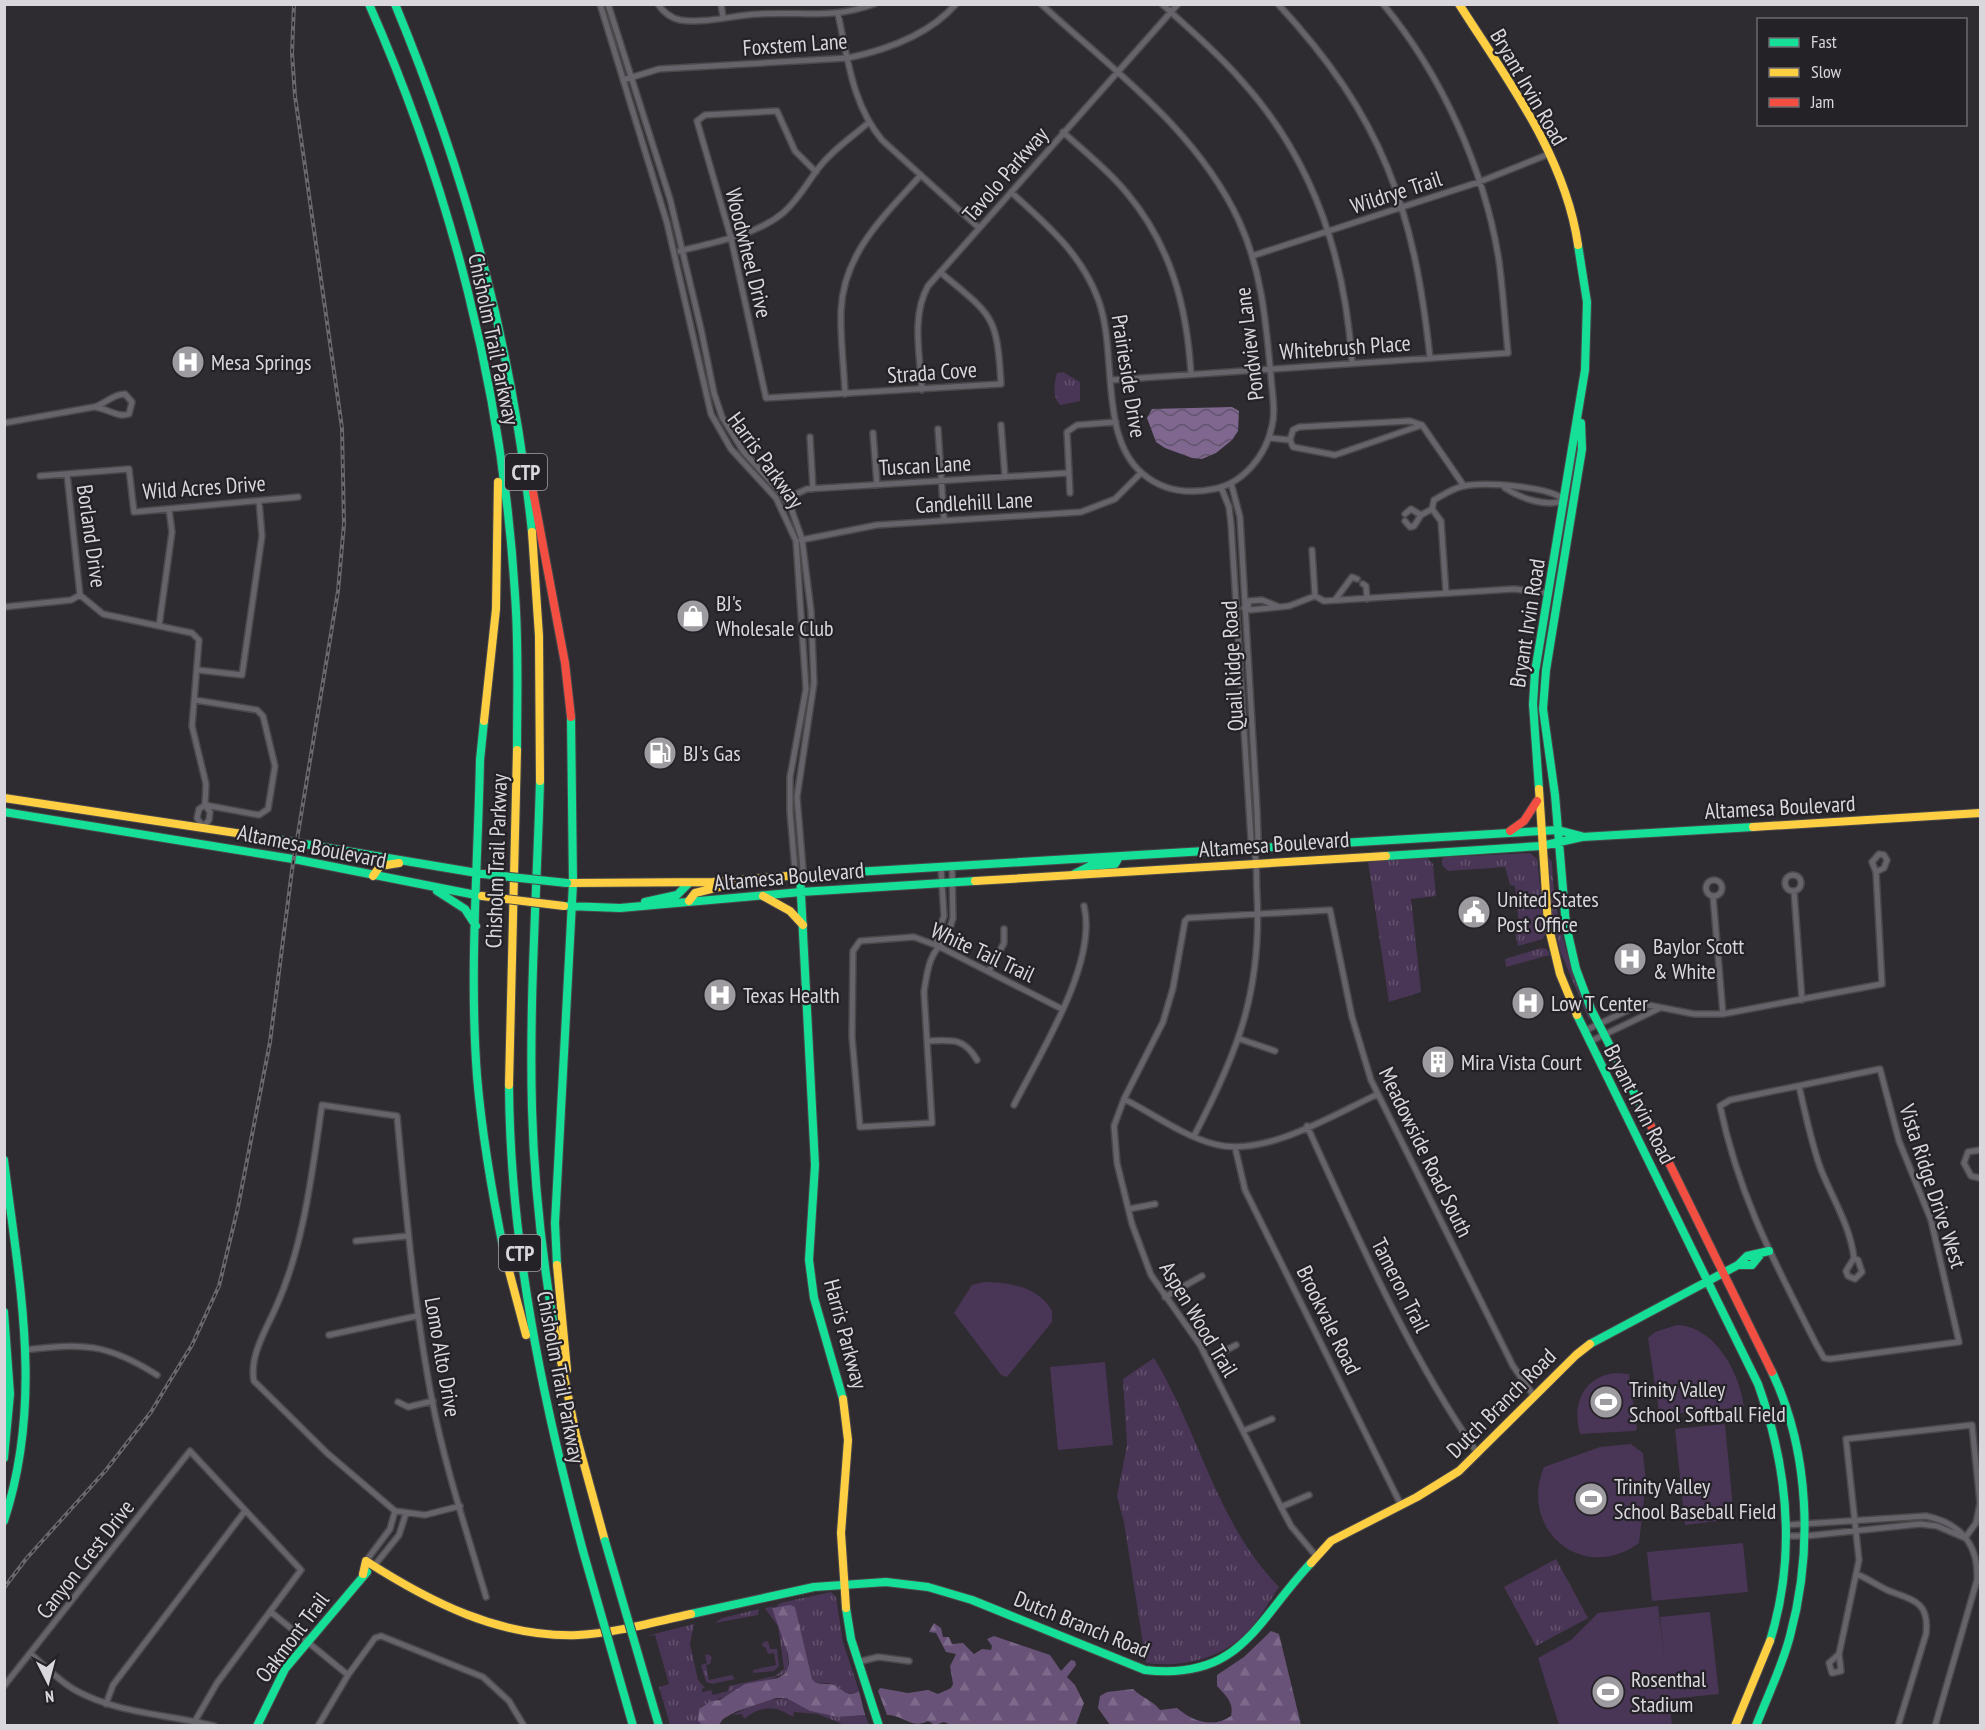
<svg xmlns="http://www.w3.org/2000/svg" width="1985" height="1730" font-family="'PT Sans Narrow',sans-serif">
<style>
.grass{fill:url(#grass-tufts)}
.forest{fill:url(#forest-firs)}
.garden{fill:#493555}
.water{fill:url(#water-waves)}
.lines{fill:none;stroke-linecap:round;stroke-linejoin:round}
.street-casing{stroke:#49484b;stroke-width:8}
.fast-casing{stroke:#49484b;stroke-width:10}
.slow-casing{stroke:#49484b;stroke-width:10}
.jam-casing{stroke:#49484b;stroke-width:10}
.street{stroke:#67636a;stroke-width:5}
.fast{stroke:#16e098;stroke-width:8}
.slow{stroke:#ffcf43;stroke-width:8}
.jam{stroke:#f24e42;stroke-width:8}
.rail-casing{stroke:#6b686d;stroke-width:4}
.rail{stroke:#242127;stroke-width:1.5;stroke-dasharray:4.5;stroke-linecap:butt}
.fast-bridge-casing{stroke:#49484b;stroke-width:10;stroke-linecap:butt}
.slow-bridge-casing{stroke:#49484b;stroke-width:10;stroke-linecap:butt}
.fast-bridge{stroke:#16e098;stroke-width:8}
.slow-bridge{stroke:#ffcf43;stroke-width:8}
.labels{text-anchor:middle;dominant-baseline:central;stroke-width:4.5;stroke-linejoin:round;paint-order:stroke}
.shield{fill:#242127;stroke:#a3a0a5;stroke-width:1.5}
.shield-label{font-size:21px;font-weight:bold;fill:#d9d7db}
.street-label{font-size:22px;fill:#d9d7db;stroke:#242127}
.poi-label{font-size:22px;fill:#d9d7db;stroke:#242127;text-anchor:start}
</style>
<defs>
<pattern id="grass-tufts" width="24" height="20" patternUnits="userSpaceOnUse" patternTransform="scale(1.5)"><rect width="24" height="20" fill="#493555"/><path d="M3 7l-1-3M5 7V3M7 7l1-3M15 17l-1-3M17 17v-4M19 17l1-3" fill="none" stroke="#63526d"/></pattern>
<pattern id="forest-firs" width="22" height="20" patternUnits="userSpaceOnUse" patternTransform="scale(1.5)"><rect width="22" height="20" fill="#685277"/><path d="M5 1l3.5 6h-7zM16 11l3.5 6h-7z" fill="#7d6a8a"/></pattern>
<pattern id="water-waves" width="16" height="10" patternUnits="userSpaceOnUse" patternTransform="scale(1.5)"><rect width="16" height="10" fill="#7f6790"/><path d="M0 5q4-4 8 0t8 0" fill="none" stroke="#63556d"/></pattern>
</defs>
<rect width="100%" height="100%" fill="#2e2c30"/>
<path class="grass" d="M1063,372L1080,382V401L1060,405C1052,396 1054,384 1057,373Z
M1530,853L1537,859L1545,934L1543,939L1518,946L1514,928L1519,927L1515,886L1510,885L1505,867L1448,871L1442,865V859L1445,857Z
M1548,857L1552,862C1553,904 1563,942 1576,982C1580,992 1593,1011 1589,1020L1560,951L1552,916Z
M1427,858L1433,864L1436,896L1411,899L1421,992L1389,1002L1368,861Z
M1541,948L1547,949L1550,955L1506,967L1505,959Z
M1154,1358C1199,1432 1217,1524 1279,1587C1269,1602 1259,1620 1246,1633C1221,1659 1181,1668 1146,1663L1124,1522L1117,1496L1127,1445L1123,1379Z
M1556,1559L1588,1618L1536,1646L1504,1587Z
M831,1592L836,1597L843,1642L859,1691C844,1699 843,1687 831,1684C822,1682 819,1686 812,1679L795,1610L776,1606L781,1603L766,1606Z
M774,1606L772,1608C778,1623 794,1659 786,1673L704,1705L700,1708L699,1722L702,1725H670L659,1687L669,1684L655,1635L646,1636L694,1624L690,1644L698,1680L705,1688L702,1689V1692L711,1690L713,1695L728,1691L729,1686L775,1676L784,1669L778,1626L766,1610L765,1608Z
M759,1609L758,1615L715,1623L722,1618Z
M768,1641L770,1649H777L779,1666L774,1671L753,1673V1670L776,1665L774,1653L768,1654L766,1648L762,1646L763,1642Z
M708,1654L712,1657L710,1664L706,1665L709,1680L732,1675L735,1679L712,1684L706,1682L701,1665L707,1663L705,1655Z
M786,1698L810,1711L838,1717L865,1715L869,1725H845L817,1714L794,1712L793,1717C775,1705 762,1705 744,1719L742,1714L732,1715L765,1700Z"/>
<path class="forest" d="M790,1605L795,1607L812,1679C819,1687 825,1682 834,1685C844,1689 846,1699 859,1691L865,1715L838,1717L810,1711L786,1698H776L735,1712L723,1719L719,1725H702L698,1721L699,1709L711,1701L720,1700L745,1684L778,1678L786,1673L789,1664L788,1654L772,1608Z
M934,1623L941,1628L943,1637H949L952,1644L963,1643L974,1654L982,1649L991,1650L992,1646L987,1639L994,1636L1050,1655L1061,1671L1071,1660L1075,1661L1076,1665L1067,1677L1075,1685L1084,1703L1076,1725L953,1726L944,1722L935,1725L928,1721C912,1730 902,1714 887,1715L878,1691L880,1688L908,1693L928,1690L938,1694L951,1688L953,1684L950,1666L956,1654L946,1652L936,1633L929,1632Z
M1271,1631L1279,1634L1301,1725H1110L1098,1708L1100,1696L1107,1692L1133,1689C1142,1698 1151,1699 1160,1710L1177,1708C1192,1721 1213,1729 1231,1716C1234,1702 1226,1696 1217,1686V1675L1244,1657Z"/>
<path class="garden" d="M984,1282C1009,1282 1039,1287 1052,1311V1322L1007,1377L1001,1375L954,1313L972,1285Z
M1677,1325C1715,1326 1740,1373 1744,1407L1663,1415L1659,1412L1648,1338L1655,1332Z
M1105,1362L1113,1445L1058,1450L1050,1367Z
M1614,1373L1629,1374L1637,1429L1635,1431L1580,1434C1572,1405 1582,1378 1614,1373Z
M1725,1424L1734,1519L1685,1525L1675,1429Z
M1631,1444L1643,1453L1646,1482L1639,1543C1583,1584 1518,1530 1544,1467L1600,1447Z
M1743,1543L1748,1592L1652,1601L1647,1552Z
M1658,1606L1664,1656L1660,1617L1710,1612L1719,1694L1669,1699L1672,1725H1559L1538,1658L1571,1640L1598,1613Z"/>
<path class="water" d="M1232,407L1239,411L1238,431L1232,440L1216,453L1202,459L1192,458L1165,448L1156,442L1147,418L1152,409Z"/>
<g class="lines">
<defs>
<path id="street" d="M600,4L667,223L711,414L731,449L776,498L796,541L806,689L790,777V812L795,870L800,875
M608,4L670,199L701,329L714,393L722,417L743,451L782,494L791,508L802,539L811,611L814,683L797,797L803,869L800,875
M658,4C664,13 670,18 680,20C705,24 734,15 759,14C802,11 830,20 874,4
M721,4L723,17
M1162,4C1189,29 1217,52 1241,80C1313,159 1345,257 1352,362
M1278,4C1382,116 1414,208 1430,358
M838,14C848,59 852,104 882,140L979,228
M623,80L659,69L848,58C886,50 929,35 956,4
M1063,132C1085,152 1108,170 1126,192C1171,245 1187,307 1191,374
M816,172L795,151L777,111L705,115L697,121L731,238L766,398L1001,384C997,313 992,316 940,272
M1011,192C1046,224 1081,253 1098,299C1118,351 1098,437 1143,474C1163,491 1189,494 1214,489C1244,483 1266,455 1272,426C1276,411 1272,393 1271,377C1266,323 1262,271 1239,221C1197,130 1113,70 1041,4
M680,251C714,242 755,236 783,213C798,200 806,185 817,170C831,151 851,138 868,123
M1252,256L1479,182L1549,154
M1112,380L1508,353C1505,322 1503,291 1499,261C1485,171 1442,75 1383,4
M922,390C920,356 911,316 928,286L1178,4
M125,394L132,402L129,414C117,418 107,408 94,407C105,404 113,394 125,394Z
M845,394C844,367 840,338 841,311C843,253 885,215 921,175
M4,423L94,407
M1001,425L1005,477
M1422,425L1410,421L1299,427L1293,430L1290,440L1293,447L1335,455L1422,425L1464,486
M938,429L944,520
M873,433L877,485
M810,437L813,489
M1269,438L1290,440
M67,474L80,595L103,614L192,633L199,640L192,726L206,784L205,805L210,812L209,820L203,827L197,818L199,809L205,805
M40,476L129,469L134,512L298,497
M1231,483L1240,517L1257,810L1258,839L1254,848
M1070,493L1067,432L1077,425L1116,422
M785,499L807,489L1068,473
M1405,514L1411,509L1421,515L1432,509
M1405,521L1410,527L1414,526L1421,515
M801,540L877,525L1081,512L1115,499L1141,473
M1312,550L1315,596
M1363,584L1366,586L1367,599
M1446,593L1441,521L1432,509L1434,500C1443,495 1453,488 1464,486C1485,482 1549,486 1565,500C1547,508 1520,498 1505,488
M1335,600L1352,577L1357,579
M4,607L71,600L80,595
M1248,607L1249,601L1262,600L1277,606
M1244,608L1250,610L1289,606L1315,596L1324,601L1514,589L1549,593
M159,626L172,532L169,509
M198,670L242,675L262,536L259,501
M195,700L257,710L263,716L275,766L268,809L259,815L205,805
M1879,854L1884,855L1887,860L1884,868L1876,872L1872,862Z
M952,868L953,918L946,941C929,951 927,973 924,992L932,1123L860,1127L852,1037L853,951L860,941L914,937L938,946L1062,1009
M1785 883a8 8 0 1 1 16 0a8 8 0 1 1-16 0Z
M1706 888a8 8 0 1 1 16 0a8 8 0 1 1-16 0Z
M1794,891L1802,1000
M1713,896L1723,1014
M938,946L936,938L944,916L941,869
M989,971L1004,943V929
M1584,1031L1635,1007L1648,1005L1694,1014H1723L1882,984L1876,872
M1240,1039L1275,1051
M927,1041C951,1040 964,1037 977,1060
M1589,1042L1660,1008
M1880,1069L1899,1141L1931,1220L1959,1342L1830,1359L1824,1358L1816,1344C1775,1263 1739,1197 1720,1106L1730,1100Z
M1799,1086C1805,1113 1811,1141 1820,1167C1832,1198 1850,1225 1854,1258
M1124,1099C1152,1113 1183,1136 1214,1144C1264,1158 1333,1115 1378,1094
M1014,1105C1040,1053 1098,963 1084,906
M1307,1126C1358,1238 1408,1353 1478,1454
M1194,1136C1238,1052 1262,991 1257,894C1256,877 1258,856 1251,840L1231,524L1229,507L1221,487
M1235,1147L1245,1190L1401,1505
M1980,1150L1968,1152L1964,1163L1971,1176L1980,1178
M1129,1209L1155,1204
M356,1241L408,1236
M1854,1258L1858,1260L1862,1272L1855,1279L1848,1276L1846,1271Z
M1165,1297L1202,1276
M329,1335L417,1316
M24,1350C82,1343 107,1343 157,1375
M1208,1360L1236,1345
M398,1402L408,1407L433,1401
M1243,1431L1272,1419
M460,1506L425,1515L395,1511L327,1453L254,1381C249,1356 266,1330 276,1307C304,1245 312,1173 322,1105L397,1116C406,1211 414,1306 432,1400C445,1467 467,1532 486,1597
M1281,1507L1309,1495
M1787,1525L1926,1516C1959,1523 1979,1543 1977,1580L1935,1726
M1787,1536H1806L1920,1524L1937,1526L1965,1538
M1316,1556L1291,1526L1281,1507L1200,1345L1151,1275L1132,1224L1117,1163L1114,1126L1124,1099L1163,1022L1173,988L1185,921L1188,918L1330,910L1352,1017L1371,1080L1513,1366L1534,1396
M366,1561L390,1529L395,1511
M374,1566L399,1535L406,1513
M1857,1574C1868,1579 1877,1585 1887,1590C1911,1600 1930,1600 1926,1634L1898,1726
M271,1612L348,1675
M1839,1654L1859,1560L1846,1439L1972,1425L1980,1503L1976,1523L1965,1538
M1839,1654L1841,1671L1832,1673L1829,1663Z
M32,1655C45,1666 59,1681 75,1690C118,1714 167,1714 214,1726
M858,1662L878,1657L909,1661
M4,1686L190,1451L301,1570L217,1683L195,1721
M106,1704L113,1685L245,1511
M318,1726L348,1675L375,1638L381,1636L483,1677L509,1701L524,1726"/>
<path id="fast" d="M369,4C451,190 503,392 515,595C519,647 517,698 517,750
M395,4C467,178 512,344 532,532
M1581,423L1582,449L1546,670L1543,709L1555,795L1566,925L1576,969L1591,1009L1647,1118
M484,721L480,760C478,864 469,971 477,1076C482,1135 492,1193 504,1252
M540,781C537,890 529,1000 532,1109C534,1183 542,1255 554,1327
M1539,789L1533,704L1535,672L1585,370L1587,302L1578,245
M4,812L299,860L481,896
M263,837L483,874
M1386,856L1541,846L1582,837L1753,827
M1074,874L1090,866L1115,864L1119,857
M800,875L815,1165L809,1260L814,1298L843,1399
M788,876L1558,830L1581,836
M437,891L465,909L476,926
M645,902L677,895L689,883
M568,906L620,908L801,892L975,881
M1577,1015L1758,1384C1788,1468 1797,1554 1770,1641
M509,1085C510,1244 542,1398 583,1551
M4,1160C19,1284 44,1399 4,1521
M557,1265L555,1223L573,883L571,717
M1738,1265H1752L1760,1255
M4,1312L10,1394L4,1458
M1590,1344L1738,1265L1747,1256L1769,1251
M846,1608L851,1639L879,1726
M691,1614L814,1587L886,1582L928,1587L972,1600L1145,1670C1241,1681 1256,1621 1311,1563
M257,1726L285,1669L367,1572
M1756,1726C1767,1697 1782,1667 1790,1636C1813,1551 1810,1452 1772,1372"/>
<path id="slow" d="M1459,4C1506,78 1565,155 1578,245
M532,532L539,636L540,781
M484,721L496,609L498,482
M1539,789L1548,924L1560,974L1577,1015
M4,798L263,837
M1753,827L1980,813
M373,876L380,866L399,863
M975,881L1386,856
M570,883L713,882L788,876
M763,896L790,911L803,925
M689,901L695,893L727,885
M509,1085L517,750
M504,1252L526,1335
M557,1265L567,1370
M554,1327L576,1435L605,1541
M843,1399L848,1440L841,1533L846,1608
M1311,1563L1331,1541L1417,1497L1459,1471L1576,1355L1590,1344
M363,1574L366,1561C430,1602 500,1638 578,1635C616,1633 654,1622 691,1614
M1735,1726L1770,1641"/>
<path id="jam" d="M533,492L565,663L571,717
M1510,831L1524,821L1537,801
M1647,1118L1772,1372"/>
</defs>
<use href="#street" class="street-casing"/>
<use href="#fast" class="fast-casing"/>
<use href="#slow" class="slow-casing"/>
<use href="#jam" class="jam-casing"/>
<use href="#street" class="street"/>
<use href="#fast" class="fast"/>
<use href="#slow" class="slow"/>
<use href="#jam" class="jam"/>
<defs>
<path id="rail" d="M4,1588L26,1559L106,1470L151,1412L171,1379L192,1345L219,1286L238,1207L270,1042L292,870L338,591L344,524L342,428L295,96L292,53L294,4"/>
</defs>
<use href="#rail" class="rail-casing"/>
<use href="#rail" class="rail"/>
<defs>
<path id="fast-bridge" d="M483,874L567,883
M605,1541L659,1726
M583,1551L633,1726"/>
<path id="slow-bridge" d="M482,896L564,906"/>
</defs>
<use href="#fast-bridge" class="fast-bridge-casing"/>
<use href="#slow-bridge" class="slow-bridge-casing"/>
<use href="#fast-bridge" class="fast-bridge"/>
<use href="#slow-bridge" class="slow-bridge"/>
</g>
<defs>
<symbol id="hospital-disc" viewBox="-11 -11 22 22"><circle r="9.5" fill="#9d9b9f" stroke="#242127"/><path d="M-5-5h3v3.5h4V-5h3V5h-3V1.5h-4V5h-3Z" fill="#fff"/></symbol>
<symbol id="shop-disc" viewBox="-11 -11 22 22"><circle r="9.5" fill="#9d9b9f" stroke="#242127"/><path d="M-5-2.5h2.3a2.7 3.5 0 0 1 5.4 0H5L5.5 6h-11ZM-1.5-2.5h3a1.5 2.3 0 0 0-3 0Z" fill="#fff"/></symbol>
<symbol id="fuel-disc" viewBox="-11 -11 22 22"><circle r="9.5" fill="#9d9b9f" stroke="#242127"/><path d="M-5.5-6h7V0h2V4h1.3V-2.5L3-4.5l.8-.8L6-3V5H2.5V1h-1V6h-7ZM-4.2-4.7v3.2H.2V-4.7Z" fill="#fff"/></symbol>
<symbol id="civic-disc" viewBox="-11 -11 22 22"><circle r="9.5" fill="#9d9b9f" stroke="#242127"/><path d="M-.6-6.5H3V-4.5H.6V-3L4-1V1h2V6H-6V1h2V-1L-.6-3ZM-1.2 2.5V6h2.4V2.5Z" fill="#fff"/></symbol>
<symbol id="building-disc" viewBox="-11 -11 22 22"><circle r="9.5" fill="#9d9b9f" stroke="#242127"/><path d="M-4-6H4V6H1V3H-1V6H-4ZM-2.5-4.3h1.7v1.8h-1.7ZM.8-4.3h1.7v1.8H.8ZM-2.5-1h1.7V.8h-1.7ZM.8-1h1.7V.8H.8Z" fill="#fff"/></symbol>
<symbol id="stadium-disc" viewBox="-11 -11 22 22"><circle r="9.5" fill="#9d9b9f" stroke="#242127"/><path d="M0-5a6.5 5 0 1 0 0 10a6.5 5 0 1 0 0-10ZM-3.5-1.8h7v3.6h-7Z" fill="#fff"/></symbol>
</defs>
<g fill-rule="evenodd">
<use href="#hospital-disc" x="169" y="343" width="38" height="38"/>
<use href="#shop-disc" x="674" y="597" width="38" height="38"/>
<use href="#fuel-disc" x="641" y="734" width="38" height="38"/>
<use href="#civic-disc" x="1455" y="893" width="38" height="38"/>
<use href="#hospital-disc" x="1611" y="940" width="38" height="38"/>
<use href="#hospital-disc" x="701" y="976" width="38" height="38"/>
<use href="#hospital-disc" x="1509" y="984" width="38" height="38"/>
<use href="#building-disc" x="1419" y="1043" width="38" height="38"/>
<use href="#stadium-disc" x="1587" y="1383" width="38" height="38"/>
<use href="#stadium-disc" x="1572" y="1480" width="38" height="38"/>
<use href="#stadium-disc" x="1589" y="1673" width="38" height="38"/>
</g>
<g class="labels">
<g class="shield">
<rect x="505" y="454" width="42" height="36" rx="4.5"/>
<rect x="499" y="1235" width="42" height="36" rx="4.5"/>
</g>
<g class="shield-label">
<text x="526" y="472">CTP</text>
<text x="520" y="1253">CTP</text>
</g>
<g class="street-label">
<text transform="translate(795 44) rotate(-4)">Foxstem Lane</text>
<text transform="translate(1529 87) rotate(60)">Bryant Irvin Road</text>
<text transform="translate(1005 174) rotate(-49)">Tavolo Parkway</text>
<text transform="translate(1396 192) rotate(-18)">Wildrye Trail</text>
<text transform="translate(749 253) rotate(76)">Woodwheel Drive</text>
<text transform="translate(494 339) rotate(78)">Chisholm Trail Parkway</text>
<text transform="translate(1249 344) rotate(-97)">Pondview Lane</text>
<text transform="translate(1345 347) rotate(-4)">Whitebrush Place</text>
<text transform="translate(932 372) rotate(-4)">Strada Cove</text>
<text transform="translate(1129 376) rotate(81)">Prairieside Drive</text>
<text transform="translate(766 460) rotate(54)">Harris Parkway</text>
<text transform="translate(925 465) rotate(-3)">Tuscan Lane</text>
<text transform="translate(204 487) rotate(-4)">Wild Acres Drive</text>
<text transform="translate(974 502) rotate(-3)">Candlehill Lane</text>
<text transform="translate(92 536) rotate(82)">Borland Drive</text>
<text transform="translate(1527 623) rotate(-81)">Bryant Irvin Road</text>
<text transform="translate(1232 666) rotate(-93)">Quail Ridge Road</text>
<text transform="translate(1780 807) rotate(-3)">Altamesa Boulevard</text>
<text transform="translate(1274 844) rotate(-4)">Altamesa Boulevard</text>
<text transform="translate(312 846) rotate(11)">Altamesa Boulevard</text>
<text transform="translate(496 861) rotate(-88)">Chisholm Trail Parkway</text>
<text transform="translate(789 876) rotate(-5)">Altamesa Boulevard</text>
<text transform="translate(983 952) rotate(25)">White Tail Trail</text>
<text transform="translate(1640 1104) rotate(63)">Bryant Irvin Road</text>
<text transform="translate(1426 1152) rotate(64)">Meadowside Road South</text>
<text transform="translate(1933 1186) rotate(72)">Vista Ridge Drive West</text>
<text transform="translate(1401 1285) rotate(63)">Tameron Trail</text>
<text transform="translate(1199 1319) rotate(59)">Aspen Wood Trail</text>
<text transform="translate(1329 1320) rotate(64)">Brookvale Road</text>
<text transform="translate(846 1334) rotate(75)">Harris Parkway</text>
<text transform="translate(443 1357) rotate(80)">Lomo Alto Drive</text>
<text transform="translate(561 1377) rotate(79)">Chisholm Trail Parkway</text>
<text transform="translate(1501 1403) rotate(-45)">Dutch Branch Road</text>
<text transform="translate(85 1559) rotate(-52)">Canyon Crest Drive</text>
<text transform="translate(1082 1624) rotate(22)">Dutch Branch Road</text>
<text transform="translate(292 1637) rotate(-53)">Oakmont Trail</text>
</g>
<g class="poi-label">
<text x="211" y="362">Mesa Springs</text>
<text x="716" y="603">BJ's<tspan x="716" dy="25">Wholesale Club</tspan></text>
<text x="683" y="753">BJ's Gas</text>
<text x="1497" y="899">United States<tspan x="1497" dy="25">Post Office</tspan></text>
<text x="1653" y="946">Baylor Scott<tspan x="1653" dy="25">&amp; White</tspan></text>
<text x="743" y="995">Texas Health</text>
<text x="1551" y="1003">Low T Center</text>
<text x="1461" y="1062">Mira Vista Court</text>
<text x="1629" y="1389">Trinity Valley<tspan x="1629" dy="25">School Softball Field</tspan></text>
<text x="1614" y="1486">Trinity Valley<tspan x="1614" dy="25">School Baseball Field</tspan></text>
<text x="1631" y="1679">Rosenthal<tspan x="1631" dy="25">Stadium</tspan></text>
</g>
</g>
<rect width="1985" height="1730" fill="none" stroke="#d9d7db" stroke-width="12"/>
<rect x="1757" y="18" width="210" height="108" fill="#242127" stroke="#6c6a6f" stroke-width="1.5"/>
<rect x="1769" y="38" width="30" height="9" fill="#16e098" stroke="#6c6a6f" stroke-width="1.5"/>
<text x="1811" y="48" font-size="18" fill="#d9d7db">Fast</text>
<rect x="1769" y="68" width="30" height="9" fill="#ffcf43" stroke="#6c6a6f" stroke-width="1.5"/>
<text x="1811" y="78" font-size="18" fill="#d9d7db">Slow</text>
<rect x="1769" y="98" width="30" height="9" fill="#f24e42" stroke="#6c6a6f" stroke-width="1.5"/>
<text x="1811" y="108" font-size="18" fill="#d9d7db">Jam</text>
<g transform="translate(48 1682) rotate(174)" stroke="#242127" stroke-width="4.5" paint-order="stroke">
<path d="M0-4.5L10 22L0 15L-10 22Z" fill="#d9d7db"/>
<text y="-9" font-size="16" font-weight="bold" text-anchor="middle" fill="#d9d7db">N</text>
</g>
</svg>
